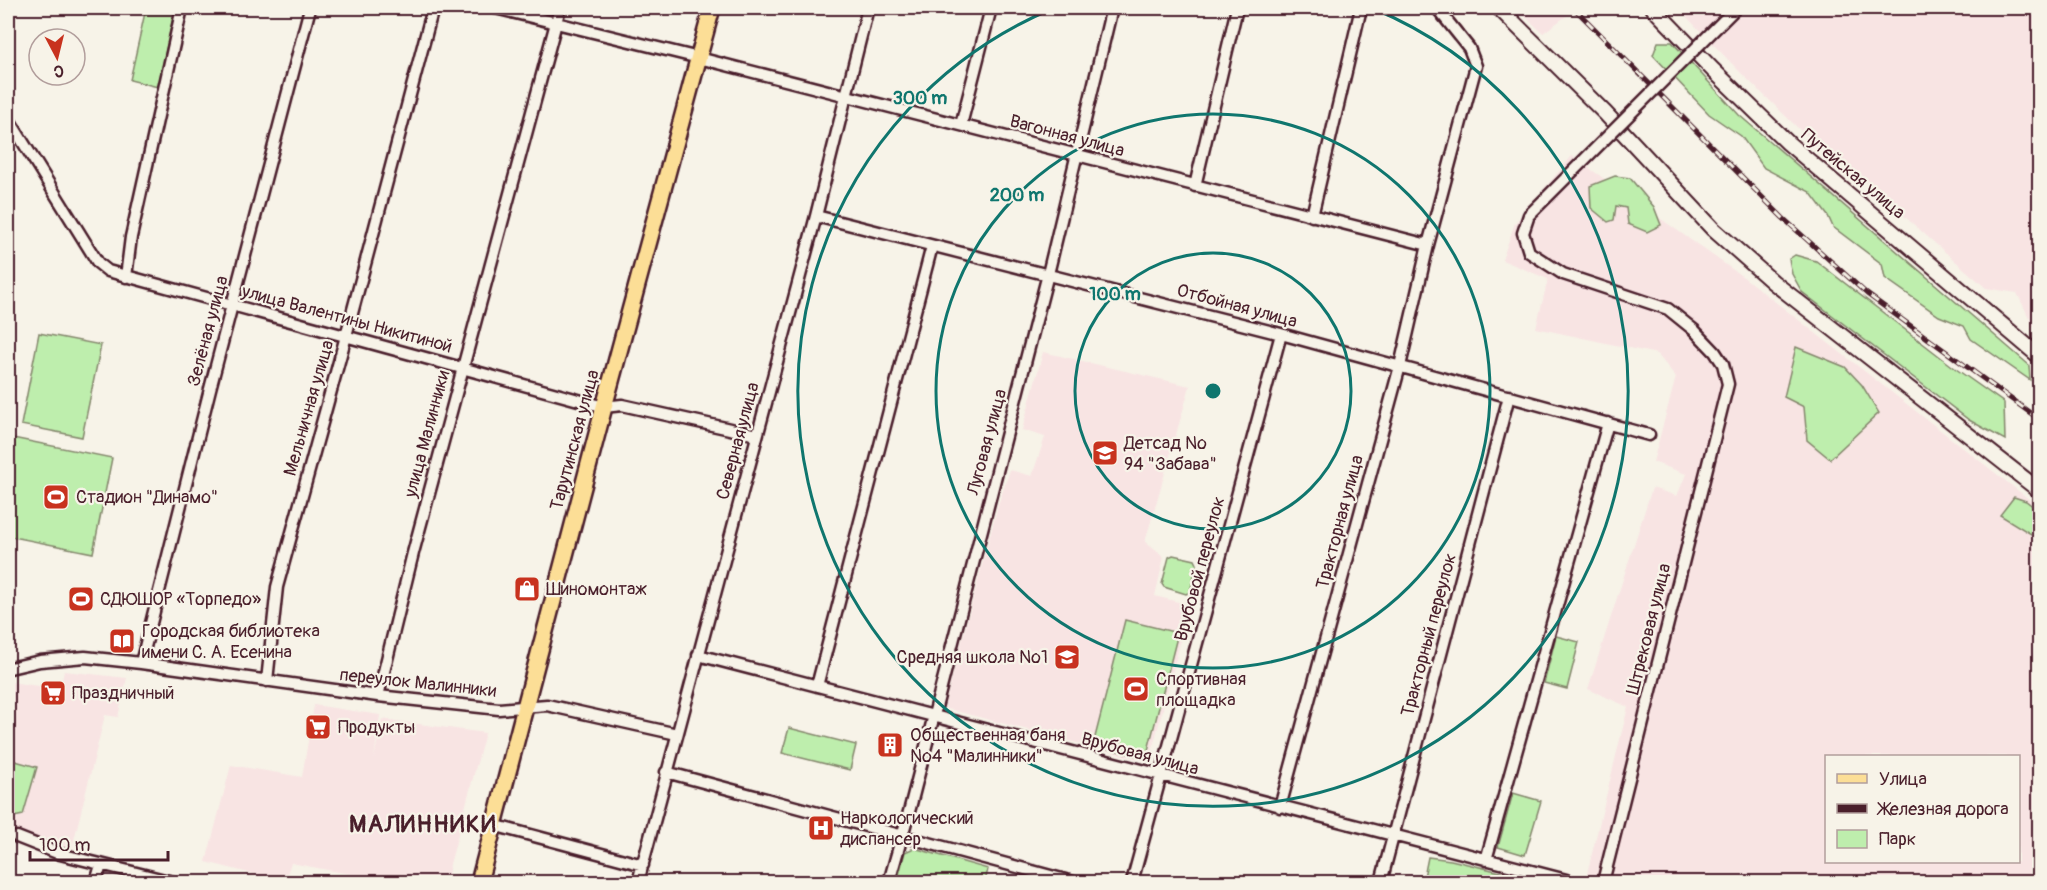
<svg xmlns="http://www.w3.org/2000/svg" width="2047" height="890" font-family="Pangolin,sans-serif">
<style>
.built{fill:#f8e4e3;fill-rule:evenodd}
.green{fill:#beeead;stroke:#84866c;stroke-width:1.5}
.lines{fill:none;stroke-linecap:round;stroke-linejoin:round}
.street-casing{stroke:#4a1f2b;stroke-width:15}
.secondary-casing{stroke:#4a1f2b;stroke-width:18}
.primary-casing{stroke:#4a1f2b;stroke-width:20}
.street{stroke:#f7f3e8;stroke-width:10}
.secondary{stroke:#f7f3e8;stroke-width:14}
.primary{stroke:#fcde96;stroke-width:15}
.rail-casing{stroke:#4a1f2b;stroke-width:5}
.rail{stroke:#f7f3e8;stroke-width:3;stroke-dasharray:9;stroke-linecap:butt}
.street-bridge-casing{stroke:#4a1f2b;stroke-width:15;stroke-linecap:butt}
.street-bridge{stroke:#f7f3e8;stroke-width:10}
.ring{fill:none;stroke:#0f766e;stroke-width:3}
.labels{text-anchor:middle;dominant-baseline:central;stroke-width:4.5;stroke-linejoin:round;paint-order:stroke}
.street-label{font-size:18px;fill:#4a1f2b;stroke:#f7f3e8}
.poi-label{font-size:18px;fill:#4a1f2b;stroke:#f7f3e8;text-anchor:start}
.district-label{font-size:24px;font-weight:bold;letter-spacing:1.5px;fill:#4a1f2b;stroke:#f7f3e8}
.centre{fill:#0f766e;stroke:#f7f3e8;stroke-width:3}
.ring-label{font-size:18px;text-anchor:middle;font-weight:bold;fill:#0f766e;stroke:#f7f3e8;stroke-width:4.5;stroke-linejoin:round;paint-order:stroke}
</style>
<rect width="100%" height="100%" fill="#f7f3e8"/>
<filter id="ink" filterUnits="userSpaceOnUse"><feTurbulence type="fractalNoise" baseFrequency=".0167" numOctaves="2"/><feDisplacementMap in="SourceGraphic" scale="12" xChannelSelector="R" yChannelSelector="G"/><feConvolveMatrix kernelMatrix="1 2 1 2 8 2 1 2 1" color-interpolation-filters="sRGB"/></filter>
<g filter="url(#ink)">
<path class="built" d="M1516,8H1562L1569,14L1543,33Z
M1678,8H2039V338L2017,293L1986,288L1871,187L1823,152L1742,74Z
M1572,156L1746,279L2039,507V882H1585L1628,707L1588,689L1652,488L1677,496L1686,474L1653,462L1676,377L1657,354L1536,328L1548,279L1502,260L1515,223ZM1826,756H2018V862H1826Z
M1043,352L1190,386L1145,542L1164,557L1155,596L1190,605L1149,762L944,708L998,505L1010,470L1032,476L1045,437L1022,430Z
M64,671L127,678L118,717L105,715L71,852L13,832L14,821L8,818V703L10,682L60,689Z
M314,705L380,715L374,758L382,719L485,733L449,868L448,882H365V877L291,863L284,882L206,862L231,765L302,777Z"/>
<path class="green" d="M146,8H175L158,87L130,80Z
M1658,42H1672L1739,115L2029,365L2030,380L1971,339L1964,326L1939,316L1885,278L1882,264L1833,227L1828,216L1810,192L1764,168L1741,136L1709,114L1653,55Z
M1615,176L1630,178L1654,207L1661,225L1647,232L1628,224L1626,208L1616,206L1614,220L1608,222L1591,208L1590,186Z
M1795,255L1816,261L1956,369L2004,403L2005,440L1969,420L1802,292L1792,274L1789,259Z
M39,333L101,345L82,437L21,425Z
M1796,347L1845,367L1862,385L1879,413L1830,459L1807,440L1804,407L1784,397Z
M8,437L112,458L93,553L8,536Z
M2014,497L2026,501L2039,511V539L2000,515Z
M1173,555L1195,560L1197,564L1190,592L1186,594L1164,587L1162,584L1169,557Z
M1125,620L1178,633L1146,758L1093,745Z
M1556,636L1579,642L1567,689L1544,683Z
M789,728L856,745L850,770L782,753Z
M8,759L37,767L23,815L14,817L8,815Z
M1513,793L1541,801L1525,855L1498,847Z
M914,848L988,869L985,882H897L905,852Z
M1428,857L1451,860L1541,882H1473L1468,881L1423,882Z"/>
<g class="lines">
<defs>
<path id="street" d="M495,8L699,58L1428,245
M8,118L98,263L108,271L604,407L622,405L757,435
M961,125L991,8
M1195,186L1237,8
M1529,215L1523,233L1529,252L1563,274L1668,309L1694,330L1715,352L1723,364L1728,384L1603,882
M816,216L1281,334L1649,435
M1312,216L1361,8
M126,277L131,237L182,8
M698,655L1574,882
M141,663L210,389L310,8
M10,668L40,661L85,657L141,663L378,696L499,709L547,705L677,734
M267,681L277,587L346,336L433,8
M817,686L932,246
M378,696L413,553L560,8
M666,772L1073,882
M1280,807L1400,366L1428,245L1476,66L1469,48L1437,8
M493,825L643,865
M17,837L60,854L173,882
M1486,860L1608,423
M96,882L101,865
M638,882L816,216L868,8
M889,882L910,808L1048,274L1112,8
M1132,882L1281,334
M1381,882L1509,396"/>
<path id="secondary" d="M1499,8L1605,113L1713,229L1773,282L2040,491
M1653,8L1713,70L1788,143L2040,357"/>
<path id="primary" d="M479,882L604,407L712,8"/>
</defs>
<use href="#street" class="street-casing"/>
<use href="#secondary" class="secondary-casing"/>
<use href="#primary" class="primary-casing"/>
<use href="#street" class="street"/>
<use href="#secondary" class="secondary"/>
<use href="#primary" class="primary"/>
<defs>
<path id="rail" d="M1574,8L1783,218L1867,294L2040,420"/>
</defs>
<use href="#rail" class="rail-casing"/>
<use href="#rail" class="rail"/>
<defs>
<path id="street-bridge" d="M1529,215L1736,8"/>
</defs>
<use href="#street-bridge" class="street-bridge-casing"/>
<use href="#street-bridge" class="street-bridge"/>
</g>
</g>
<g class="ring">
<circle cx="1213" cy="391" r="138"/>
<circle cx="1213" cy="391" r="277"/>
<path d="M1372 8A415 415 0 1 1 1054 8"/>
</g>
<defs>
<symbol id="school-square" viewBox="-11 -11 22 22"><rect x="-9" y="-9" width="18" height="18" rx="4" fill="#c8321e" stroke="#f7f3e8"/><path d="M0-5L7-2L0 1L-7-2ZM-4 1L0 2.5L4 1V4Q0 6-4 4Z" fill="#fff"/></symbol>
<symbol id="stadium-square" viewBox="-11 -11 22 22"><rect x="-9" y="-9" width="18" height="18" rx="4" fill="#c8321e" stroke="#f7f3e8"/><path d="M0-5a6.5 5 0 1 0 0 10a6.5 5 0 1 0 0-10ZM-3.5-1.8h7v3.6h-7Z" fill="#fff"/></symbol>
<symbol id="shop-square" viewBox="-11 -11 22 22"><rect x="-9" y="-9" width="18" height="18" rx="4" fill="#c8321e" stroke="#f7f3e8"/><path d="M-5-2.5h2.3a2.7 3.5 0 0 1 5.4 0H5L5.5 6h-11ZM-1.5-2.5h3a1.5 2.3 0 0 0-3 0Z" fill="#fff"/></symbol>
<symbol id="library-square" viewBox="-11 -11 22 22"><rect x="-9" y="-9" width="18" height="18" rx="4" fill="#c8321e" stroke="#f7f3e8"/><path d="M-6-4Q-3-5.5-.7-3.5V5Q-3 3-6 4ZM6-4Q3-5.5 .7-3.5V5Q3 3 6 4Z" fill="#fff"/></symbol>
<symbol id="supermarket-square" viewBox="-11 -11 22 22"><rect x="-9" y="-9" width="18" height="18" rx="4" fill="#c8321e" stroke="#f7f3e8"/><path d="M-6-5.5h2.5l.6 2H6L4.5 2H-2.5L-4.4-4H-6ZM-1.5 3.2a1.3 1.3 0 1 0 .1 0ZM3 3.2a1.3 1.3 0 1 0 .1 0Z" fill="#fff"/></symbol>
<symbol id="building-square" viewBox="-11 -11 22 22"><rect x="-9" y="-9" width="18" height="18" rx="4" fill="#c8321e" stroke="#f7f3e8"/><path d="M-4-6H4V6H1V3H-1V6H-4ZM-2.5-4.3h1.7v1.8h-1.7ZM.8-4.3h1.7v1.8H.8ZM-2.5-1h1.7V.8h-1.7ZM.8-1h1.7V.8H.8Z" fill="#fff"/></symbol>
<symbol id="hospital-square" viewBox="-11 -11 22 22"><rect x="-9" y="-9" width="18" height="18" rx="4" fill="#c8321e" stroke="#f7f3e8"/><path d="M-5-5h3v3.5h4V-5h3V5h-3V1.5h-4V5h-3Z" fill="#fff"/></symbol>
</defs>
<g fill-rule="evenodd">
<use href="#school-square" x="1090" y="438" width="30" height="30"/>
<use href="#stadium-square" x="41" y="482" width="30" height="30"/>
<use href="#shop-square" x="512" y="574" width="30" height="30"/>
<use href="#stadium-square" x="66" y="584" width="30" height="30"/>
<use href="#library-square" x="107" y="626" width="30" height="30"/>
<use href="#school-square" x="1052" y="642" width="30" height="30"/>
<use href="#stadium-square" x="1121" y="674" width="30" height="30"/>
<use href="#supermarket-square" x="38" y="678" width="30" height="30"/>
<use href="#supermarket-square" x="303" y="712" width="30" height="30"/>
<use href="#building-square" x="875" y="730" width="30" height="30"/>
<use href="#hospital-square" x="806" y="813" width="30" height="30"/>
</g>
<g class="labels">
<g class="street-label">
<text transform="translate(1067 136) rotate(15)">Вагонная улица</text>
<text transform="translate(1853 174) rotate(40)">Путейская улица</text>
<text transform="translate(1237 306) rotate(15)">Отбойная улица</text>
<text transform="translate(347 319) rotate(15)">улица Валентины Никитиной</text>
<text transform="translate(208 331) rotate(-75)">Зелёная улица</text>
<text transform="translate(309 408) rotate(-74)">Мельничная улица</text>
<text transform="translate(427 434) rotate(-75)">улица Малинники</text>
<text transform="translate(575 440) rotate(-75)">Тарутинская улица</text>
<text transform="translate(738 441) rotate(-75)">Северная улица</text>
<text transform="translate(987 442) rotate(-75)">Луговая улица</text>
<text transform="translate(1340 522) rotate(-75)">Тракторная улица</text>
<text transform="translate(1200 569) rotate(-75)">Врубовой переулок</text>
<text transform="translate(1649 629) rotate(-76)">Штрековая улица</text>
<text transform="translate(1429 635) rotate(-75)">Тракторный переулок</text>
<text transform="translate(418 683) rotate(6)">переулок Малинники</text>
<text transform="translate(1140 754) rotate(15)">Врубовая улица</text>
</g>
<g class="poi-label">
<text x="1124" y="443">Детсад №<tspan x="1124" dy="21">94 "Забава"</tspan></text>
<text x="76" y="497">Стадион "Динамо"</text>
<text x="546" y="589">Шиномонтаж</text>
<text x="100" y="599">СДЮШОР «Торпедо»</text>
<text x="142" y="631">Городская библиотека<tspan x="142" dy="21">имени С. А. Есенина</tspan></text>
<text x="1048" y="657" text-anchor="end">Средняя школа №1</text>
<text x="1156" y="679">Спортивная<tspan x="1156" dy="21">площадка</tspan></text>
<text x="72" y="693">Праздничный</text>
<text x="338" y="727">Продукты</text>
<text x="910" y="735">Общественная баня<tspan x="910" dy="21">№4 "Малинники"</tspan></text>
<text x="840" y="818">Наркологический<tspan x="840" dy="21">диспансер</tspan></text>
</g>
<g class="district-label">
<text x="423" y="824">МАЛИННИКИ</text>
</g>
</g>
<circle cx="1213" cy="391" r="9" class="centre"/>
<g class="ring-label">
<text x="920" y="104">300 m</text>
<text x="1017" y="201">200 m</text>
<text x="1115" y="300">100 m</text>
</g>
<rect width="2047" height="890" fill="none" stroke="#f7f3e8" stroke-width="30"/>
<rect x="15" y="15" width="2017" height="860" fill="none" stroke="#4a1f2b" stroke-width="2" filter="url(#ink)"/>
<rect x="1825" y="755" width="195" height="108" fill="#f7f3e8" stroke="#b29e9c" stroke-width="1.5"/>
<rect x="1837" y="774" width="30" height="9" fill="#fcde96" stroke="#b29e9c" stroke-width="1.5"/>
<text x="1879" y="785" font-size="18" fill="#4a1f2b">Улица</text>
<rect x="1837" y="804" width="30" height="9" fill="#4a1f2b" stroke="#b29e9c" stroke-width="1.5"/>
<text x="1879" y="815" font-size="18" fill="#4a1f2b">Железная дорога</text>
<rect x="1837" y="830" width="30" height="18" fill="#beeead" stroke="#b29e9c" stroke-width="1.5"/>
<text x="1879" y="845" font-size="18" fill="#4a1f2b">Парк</text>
<g transform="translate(57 57) rotate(173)"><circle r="28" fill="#f7f3e8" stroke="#b29e9c" stroke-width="1.5"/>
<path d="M0-4.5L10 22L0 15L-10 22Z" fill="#c8321e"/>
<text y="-9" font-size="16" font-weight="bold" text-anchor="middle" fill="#4a1f2b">С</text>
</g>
<path d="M30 851v9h138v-9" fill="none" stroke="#4a1f2b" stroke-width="3"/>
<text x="39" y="851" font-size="18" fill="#4a1f2b" stroke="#f7f3e8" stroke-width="4.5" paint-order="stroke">100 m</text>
</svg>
